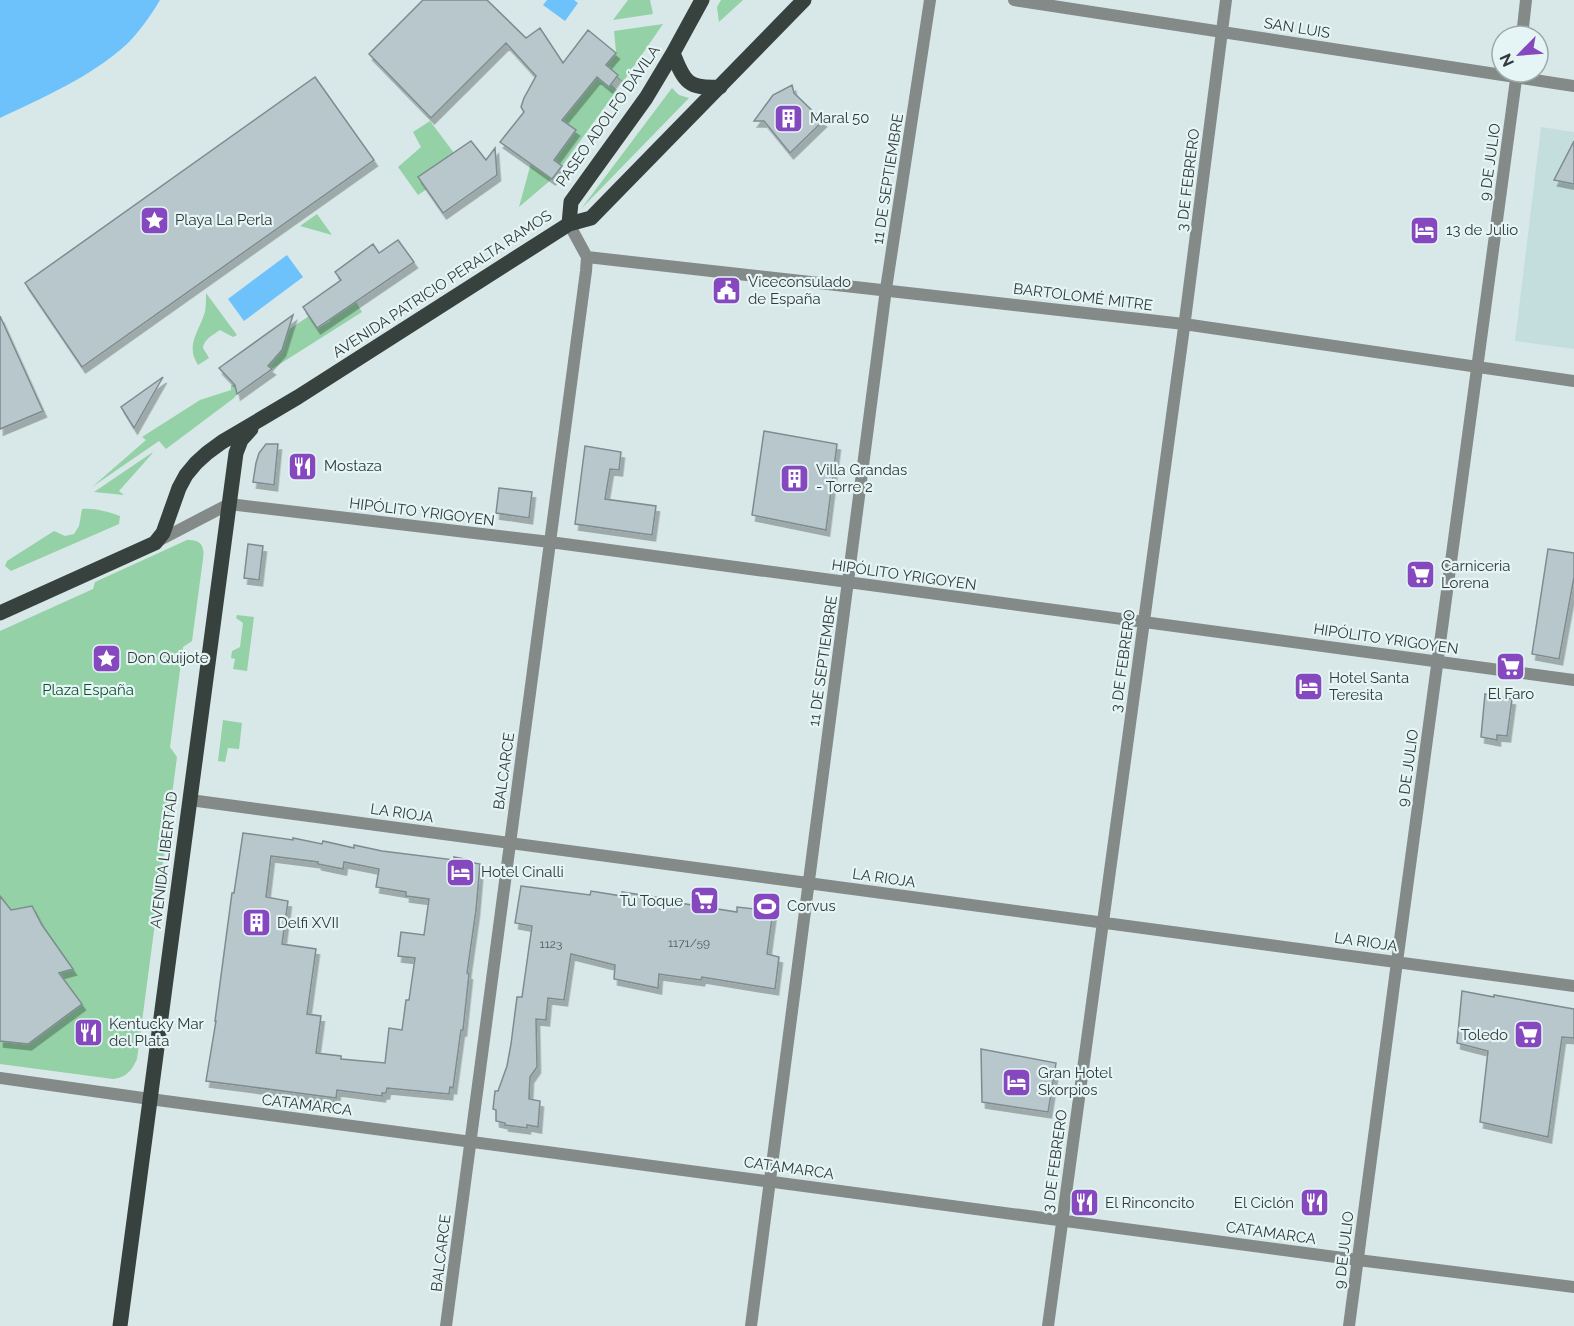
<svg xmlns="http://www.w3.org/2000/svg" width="1574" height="1326" font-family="Raleway,sans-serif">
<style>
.built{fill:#c4dede}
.green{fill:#94d1a6}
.water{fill:#6ec2fb}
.building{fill:#b8c7cc;stroke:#7e8c90;stroke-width:1.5;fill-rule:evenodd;filter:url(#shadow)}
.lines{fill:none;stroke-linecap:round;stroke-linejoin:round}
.street{stroke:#848a88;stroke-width:12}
.primary{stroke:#37423f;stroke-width:15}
.labels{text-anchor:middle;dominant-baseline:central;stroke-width:4.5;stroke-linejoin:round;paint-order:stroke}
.number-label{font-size:12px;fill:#545c5e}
.street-label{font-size:15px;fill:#333939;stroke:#e5f5f5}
.poi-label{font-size:15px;fill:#333939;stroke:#e5f5f5;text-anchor:start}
.park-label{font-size:15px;fill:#12522e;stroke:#e5f5f5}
</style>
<defs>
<filter id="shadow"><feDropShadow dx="3.5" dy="6" stdDeviation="0" flood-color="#0004"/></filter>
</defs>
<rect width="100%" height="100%" fill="#d8e8e8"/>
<path class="built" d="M1541,127L1574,132V349L1515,341Z"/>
<path class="green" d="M628,0H650L653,14L613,20Z
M721,0H743L719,22L717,7Z
M663,24L623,82L616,77L618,75L606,65L616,52L614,31Z
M597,77L609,87L611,84L617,90L562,166L554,160L576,130L562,120Z
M672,88L679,95L689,98L581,209Z
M430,121L454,153L427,189L418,195L398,167L421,147L413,132Z
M531,163L552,179L519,207Z
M317,214L332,235L300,226Z
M206,293L237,335L233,337L220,330C213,335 204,339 203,348L209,358L198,365C185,345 199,332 205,312C206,305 206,299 206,293Z
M356,302L362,312L272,369L268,366L282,350L288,330L309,316L318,328L330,321L322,308L328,303L336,315Z
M231,385H235L237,394L234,398L166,449L159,441L92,487L146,440L142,437L200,400L231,390Z
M153,452L151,455L119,491L124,495L94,492Z
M82,509C95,508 108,512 120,516L119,524L11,571L5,566L7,561L54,531L65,536L74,534L79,526Z
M187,540C201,539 205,546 203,559L192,641L183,647L170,747L177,757L137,1059C132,1070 126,1078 113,1079L0,1064V631L93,589L95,582Z
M237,615L254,617L247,671L233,669L235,659L231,658L232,651L240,647L243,623L236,618Z
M223,720L242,723L239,749L228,748L225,762L218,761Z"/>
<path class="water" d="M0,0H160C151,15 140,31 127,44C91,77 44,97 0,118Z
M547,0H574L578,3L565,21L543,5Z
M287,255L303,277L244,321L228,299Z"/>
<path class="building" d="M423,0H487L526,38L540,28L563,63L588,30L616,53L606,65L618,75L609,87L597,77L562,120L576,130L554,160L562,166L552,179L500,142L524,112L521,107L524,98L536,76L506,43L431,118L369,54Z
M315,77L374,160L82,367L25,283Z
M792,85L794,93L823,121L790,153L764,121H754L773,95Z
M471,141L486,160L495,148L497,175L443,213L418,177Z
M1574,141V184L1554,180Z
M398,240L414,262L317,328L303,307L341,280L335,272L373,244L379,253Z
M293,315L282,350L268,366L272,369L237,394L235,385L219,368Z
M0,316L43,411L0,429Z
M163,377L134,428L121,407Z
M764,431L837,444L826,530L752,515Z
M266,444H278L274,485L253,482L256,463L259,453Z
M585,446L621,452L619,470L610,469L605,499L656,506L652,535L575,524Z
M499,488L532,492L529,518L496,513Z
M248,544L263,546L259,580L244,578Z
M1548,549L1574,553V577L1559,659L1532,654Z
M1485,694L1512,699L1507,736L1497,735V740L1481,737Z
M243,833L293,840V838L322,844L323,841L354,848V845L382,851L454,860V857L470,860L469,862L480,864L476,910L467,973L469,974L463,1030H461L453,1088L450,1087L449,1094L387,1088L386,1093H382V1096L337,1090L336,1098L206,1081L216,1021H215L232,893H234ZM271,856L318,862V864L343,869L344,862L379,869L376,887L406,892V896L429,899L424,935L401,932L398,956L415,958L409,1000H406L402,1030L389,1028L385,1063L341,1059V1056L316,1053L321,1016L307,1014L316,949L282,944L288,901L266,897Z
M521,886L590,895L591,891L622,896V892L667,899V901L737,912V907L773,911L767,954L779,957L775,989L702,977L701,980L659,974L658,988L614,979L615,965L571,954L564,1000L548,998L546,1020L536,1019L537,1067L530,1077L529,1099L540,1101L538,1127L527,1125V1128L505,1125V1123L496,1121V1110L493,1109L495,1091H498L507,1066L511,1044L517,997H522L532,926L515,923Z
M0,896L11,910L32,906L42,925L73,969L59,973L82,1004L28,1044L0,1041Z
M1462,991L1494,997V995L1574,1009V1038L1562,1037L1548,1137L1480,1122L1488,1051L1457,1043Z
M981,1049L1056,1063L1048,1112L982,1102Z"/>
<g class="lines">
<path class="street" d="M1014,0L1574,86
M1522,36L1526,0
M587,257L1184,324L1574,381
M156,542L229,504L550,542L1574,680
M190,800L1574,986
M0,1078L150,1099L1358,1260L1574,1287
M446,1326L586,271L587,257L569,224
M751,1326L886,289L930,0
M1048,1326L1185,320L1226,0
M1349,1326L1397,962L1517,72"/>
<path class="primary" d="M673,53C684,82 688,89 720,87
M569,224L571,202L646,98L673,53L702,0
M0,613L155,543L163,533L179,488L186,475L196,463L207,453L222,442L298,397L569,224L591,218L804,0
M120,1326L236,453L241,440L251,429"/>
</g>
<defs>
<symbol id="building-square" viewBox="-11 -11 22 22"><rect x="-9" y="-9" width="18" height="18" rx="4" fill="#8548be" stroke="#e5f5f5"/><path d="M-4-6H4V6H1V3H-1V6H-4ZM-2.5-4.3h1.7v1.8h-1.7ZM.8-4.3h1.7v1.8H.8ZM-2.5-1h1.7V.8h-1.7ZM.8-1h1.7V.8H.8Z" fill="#fff"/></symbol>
<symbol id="sight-square" viewBox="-11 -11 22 22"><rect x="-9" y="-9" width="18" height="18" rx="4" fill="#8548be" stroke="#e5f5f5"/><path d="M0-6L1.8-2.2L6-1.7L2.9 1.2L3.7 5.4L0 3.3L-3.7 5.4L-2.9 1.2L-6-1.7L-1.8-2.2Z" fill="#fff"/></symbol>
<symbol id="hotel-square" viewBox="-11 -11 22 22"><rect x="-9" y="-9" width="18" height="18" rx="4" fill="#8548be" stroke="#e5f5f5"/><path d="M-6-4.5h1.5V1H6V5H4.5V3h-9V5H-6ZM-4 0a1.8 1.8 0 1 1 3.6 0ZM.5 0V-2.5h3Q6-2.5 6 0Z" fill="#fff"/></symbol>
<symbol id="civic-square" viewBox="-11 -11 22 22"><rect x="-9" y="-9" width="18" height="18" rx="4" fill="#8548be" stroke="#e5f5f5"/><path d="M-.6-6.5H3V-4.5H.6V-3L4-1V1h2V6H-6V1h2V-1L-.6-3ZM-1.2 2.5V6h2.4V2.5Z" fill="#fff"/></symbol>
<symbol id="restaurant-square" viewBox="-11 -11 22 22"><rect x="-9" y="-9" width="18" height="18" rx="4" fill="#8548be" stroke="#e5f5f5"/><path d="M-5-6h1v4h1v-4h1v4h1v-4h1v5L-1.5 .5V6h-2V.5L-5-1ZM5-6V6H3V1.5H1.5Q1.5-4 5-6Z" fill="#fff"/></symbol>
<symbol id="supermarket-square" viewBox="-11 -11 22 22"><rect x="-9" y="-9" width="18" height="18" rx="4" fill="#8548be" stroke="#e5f5f5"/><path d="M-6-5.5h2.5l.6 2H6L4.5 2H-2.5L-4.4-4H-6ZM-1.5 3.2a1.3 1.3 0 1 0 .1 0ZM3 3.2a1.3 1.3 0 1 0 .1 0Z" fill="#fff"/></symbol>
<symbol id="stadium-square" viewBox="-11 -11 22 22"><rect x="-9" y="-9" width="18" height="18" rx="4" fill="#8548be" stroke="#e5f5f5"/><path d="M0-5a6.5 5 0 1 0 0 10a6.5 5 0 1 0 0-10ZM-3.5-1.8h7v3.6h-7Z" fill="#fff"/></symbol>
</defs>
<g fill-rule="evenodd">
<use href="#building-square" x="772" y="102" width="33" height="33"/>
<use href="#sight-square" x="138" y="204" width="33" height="33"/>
<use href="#hotel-square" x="1408" y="214" width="33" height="33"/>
<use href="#civic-square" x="710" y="274" width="33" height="33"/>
<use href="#restaurant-square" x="286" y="450" width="33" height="33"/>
<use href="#building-square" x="778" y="462" width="33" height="33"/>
<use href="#supermarket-square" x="1404" y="558" width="33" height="33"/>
<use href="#sight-square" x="90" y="642" width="33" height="33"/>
<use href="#supermarket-square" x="1494" y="650" width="33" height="33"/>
<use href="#hotel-square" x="1292" y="670" width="33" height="33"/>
<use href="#hotel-square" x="444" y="856" width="33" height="33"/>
<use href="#supermarket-square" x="688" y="884" width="33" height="33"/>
<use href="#stadium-square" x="750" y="890" width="33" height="33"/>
<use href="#building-square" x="240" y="906" width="33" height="33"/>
<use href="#restaurant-square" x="72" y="1016" width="33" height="33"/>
<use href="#supermarket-square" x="1512" y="1018" width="33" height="33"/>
<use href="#hotel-square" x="1000" y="1066" width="33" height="33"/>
<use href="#restaurant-square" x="1068" y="1186" width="33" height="33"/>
<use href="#restaurant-square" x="1298" y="1186" width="33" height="33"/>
</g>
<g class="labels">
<g class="number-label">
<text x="689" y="943">1171/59</text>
<text x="551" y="944">1123</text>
</g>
<g class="street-label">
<text transform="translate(1297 28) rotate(9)">SAN LUIS</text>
<text transform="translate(608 116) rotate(-55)">PASEO ADOLFO DÁVILA</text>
<text transform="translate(1490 162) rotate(-82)">9 DE JULIO</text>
<text transform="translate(888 179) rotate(-81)">11 DE SEPTIEMBRE</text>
<text transform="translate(1188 180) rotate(-83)">3 DE FEBRERO</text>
<text transform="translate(442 284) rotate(-33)">AVENIDA PATRICIO PERALTA RAMOS</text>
<text transform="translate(1083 297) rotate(7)">BARTOLOMÉ MITRE</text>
<text transform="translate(422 512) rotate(7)">HIPÓLITO YRIGOYEN</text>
<text transform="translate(904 575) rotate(8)">HIPÓLITO YRIGOYEN</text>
<text transform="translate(1386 639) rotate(8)">HIPÓLITO YRIGOYEN</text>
<text transform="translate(823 661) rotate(-82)">11 DE SEPTIEMBRE</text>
<text transform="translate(1123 661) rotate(-82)">3 DE FEBRERO</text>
<text transform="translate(1408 768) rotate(-82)">9 DE JULIO</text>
<text transform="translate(504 771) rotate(-82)">BALCARCE</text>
<text transform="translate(402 813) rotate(8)">LA RIOJA</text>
<text transform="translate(164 860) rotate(-83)">AVENIDA LIBERTAD</text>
<text transform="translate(884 878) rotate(8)">LA RIOJA</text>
<text transform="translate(1366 942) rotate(8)">LA RIOJA</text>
<text transform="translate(307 1105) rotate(7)">CATAMARCA</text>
<text transform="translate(1055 1161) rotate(-82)">3 DE FEBRERO</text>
<text transform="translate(789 1168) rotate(8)">CATAMARCA</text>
<text transform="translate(1271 1233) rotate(8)">CATAMARCA</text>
<text transform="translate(1344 1250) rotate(-83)">9 DE JULIO</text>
<text transform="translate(441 1253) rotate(-83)">BALCARCE</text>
</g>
<g class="poi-label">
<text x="810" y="118">Maral 50</text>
<text x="175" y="220">Playa La Perla</text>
<text x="1446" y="230">13 de Julio</text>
<text x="748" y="282">Viceconsulado<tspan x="748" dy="17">de España</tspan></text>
<text x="324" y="466">Mostaza</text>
<text x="816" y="470">Villa Grandas<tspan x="816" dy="17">- Torre 2</tspan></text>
<text x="1441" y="566">Carniceria<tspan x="1441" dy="17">Lorena</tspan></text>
<text x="127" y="658">Don Quijote</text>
<text x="1329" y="678">Hotel Santa<tspan x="1329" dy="17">Teresita</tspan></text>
<text x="1511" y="694" text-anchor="middle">El Faro</text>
<text x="481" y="872">Hotel Cinalli</text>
<text x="683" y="901" text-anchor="end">Tu Toque</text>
<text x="787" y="906">Corvus</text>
<text x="277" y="923">Delfi XVII</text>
<text x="109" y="1024">Kentucky Mar<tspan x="109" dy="17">del Plata</tspan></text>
<text x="1508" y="1035" text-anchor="end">Toledo</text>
<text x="1038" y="1073">Gran Hotel<tspan x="1038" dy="17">Skorpios</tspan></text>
<text x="1105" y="1203">El Rinconcito</text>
<text x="1294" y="1203" text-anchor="end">El Ciclón</text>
</g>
<g class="park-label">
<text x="88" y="690">Plaza España</text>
</g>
</g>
<g transform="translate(1520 54) rotate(245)"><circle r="28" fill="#e5f5f5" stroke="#9eaaaa" stroke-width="1.5"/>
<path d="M0-4.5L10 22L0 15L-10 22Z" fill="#8548be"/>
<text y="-9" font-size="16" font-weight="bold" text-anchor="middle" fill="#333939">N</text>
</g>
</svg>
